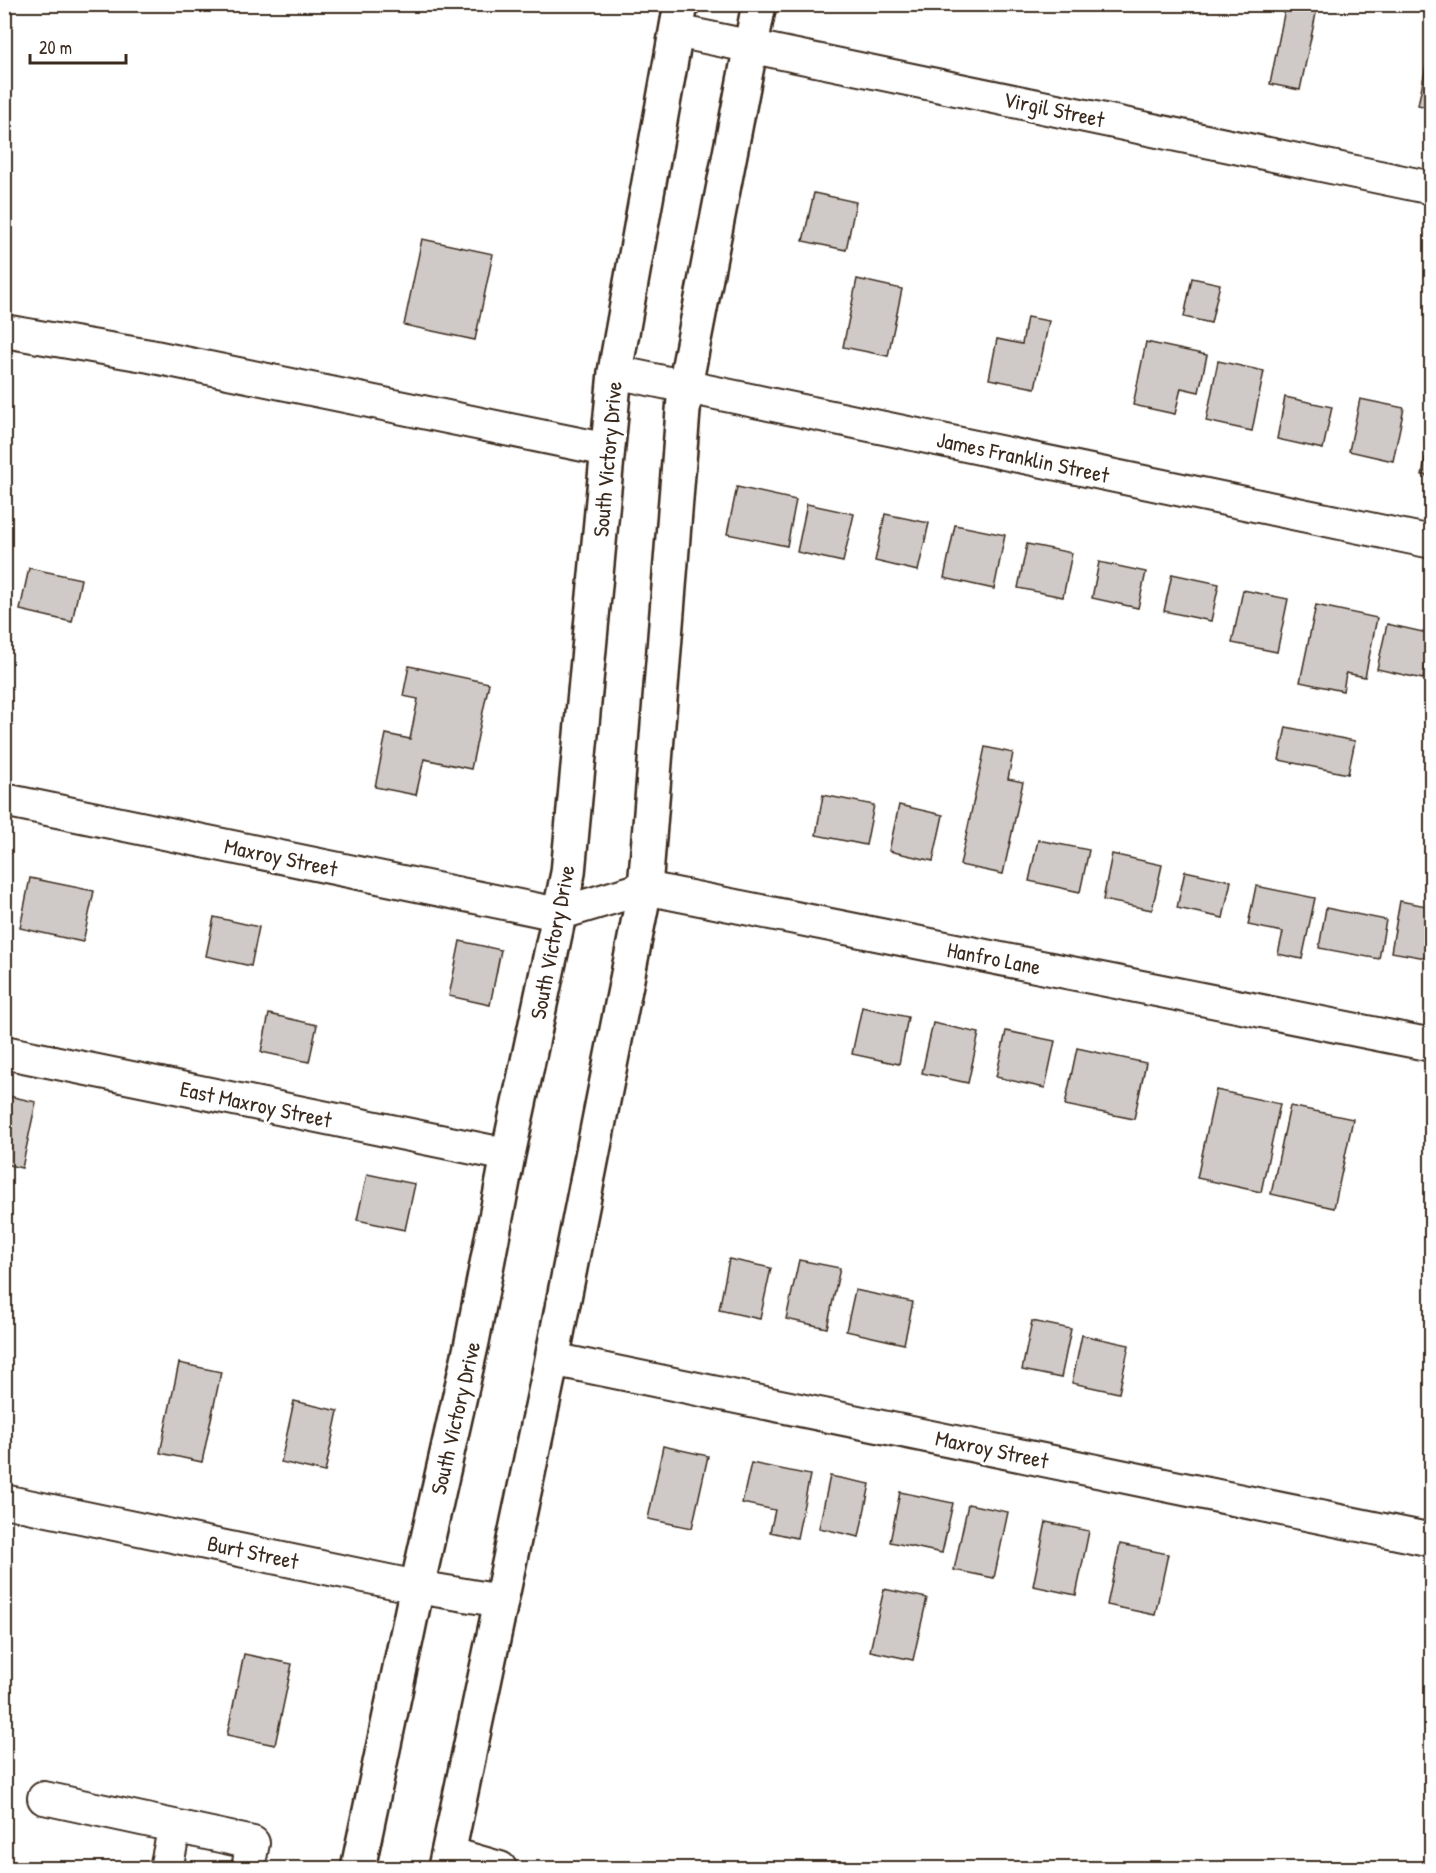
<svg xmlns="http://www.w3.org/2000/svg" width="1436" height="1873" font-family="'Patrick Hand',sans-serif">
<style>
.building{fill:#cfcac7;stroke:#3b2a1e;stroke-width:1.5}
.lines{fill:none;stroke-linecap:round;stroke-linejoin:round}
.minor-casing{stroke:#3b2a1e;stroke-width:36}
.major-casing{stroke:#3b2a1e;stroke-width:38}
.minor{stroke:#fff;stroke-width:32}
.major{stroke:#fff;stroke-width:33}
.labels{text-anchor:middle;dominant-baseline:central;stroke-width:6;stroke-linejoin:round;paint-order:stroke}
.street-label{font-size:22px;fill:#3b2a1e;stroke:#fff}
</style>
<rect width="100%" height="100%" fill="#fff"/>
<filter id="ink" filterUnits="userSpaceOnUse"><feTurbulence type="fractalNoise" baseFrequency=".0167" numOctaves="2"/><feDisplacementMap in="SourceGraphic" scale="12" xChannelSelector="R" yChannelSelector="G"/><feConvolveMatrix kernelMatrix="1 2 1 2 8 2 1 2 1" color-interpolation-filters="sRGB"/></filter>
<g filter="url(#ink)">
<path class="building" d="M1286,4H1318L1300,90L1270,84Z
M1432,37V108L1418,105Z
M814,193L856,202L846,250L803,241Z
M422,239L493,254L475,340L404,325Z
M1192,278L1220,284L1211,323L1184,317Z
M857,279L902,289L888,356L843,347Z
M1027,317L1049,321L1035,388L989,379L997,339L1022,344Z
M1146,342L1207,355L1199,392L1181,388L1175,414L1133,405Z
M1218,361L1264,371L1252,431L1206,421Z
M1285,397L1332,407L1323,449L1277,439Z
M1360,399L1404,408L1393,461L1349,451Z
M1431,429H1432V477L1422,475Z
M737,487L796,500L787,546L727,534Z
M807,504L854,514L843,562L797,552Z
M885,514L929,523L918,571L875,561Z
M955,525L1005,535L994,589L944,578Z
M1027,544L1072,553L1063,597L1018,588Z
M1099,562L1146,572L1138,608L1092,598Z
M29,568L81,579L72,622L20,610Z
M1172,574L1219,584L1211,621L1164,611Z
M1243,590L1288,599L1277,652L1232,643Z
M1316,605L1377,618L1365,677L1346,673L1343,691L1300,682Z
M1387,624L1432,634L1423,679L1377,669Z
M409,666L489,683L471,769L424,759L416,795L375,787L386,734L410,739L418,699L403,696Z
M1286,727L1355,741L1348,774L1279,760Z
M985,747L1013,753L1008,779L1023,782L1003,874L960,865Z
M823,795L874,805L866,845L816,835Z
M899,805L943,815L933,861L889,851Z
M1038,840L1089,850L1080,892L1029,881Z
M1112,854L1162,865L1152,910L1103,900Z
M1185,871L1231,881L1223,918L1177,908Z
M30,878L94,891L83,942L20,928Z
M1256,886L1315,898L1302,959L1278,954L1283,932L1248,925Z
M1400,901L1432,907V959L1391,952Z
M1326,908L1386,920L1379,959L1319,948Z
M214,917L259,927L251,966L206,956Z
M460,941L501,950L490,1005L449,996Z
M862,1007L908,1017L899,1064L852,1054Z
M269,1014L317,1025L309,1062L261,1052Z
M933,1023L979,1033L968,1083L922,1073Z
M1006,1031L1055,1041L1045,1088L996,1077Z
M1077,1048L1146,1063L1134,1119L1065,1105Z
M1216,1090L1280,1104L1261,1192L1197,1178Z
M4,1095L36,1102L22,1168L4,1164Z
M1290,1106L1353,1119L1334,1208L1271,1194Z
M367,1174L415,1184L405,1230L357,1220Z
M729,1259L771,1268L760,1319L719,1310Z
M799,1260L840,1268L827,1328L786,1319Z
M855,1290L913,1302L904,1344L846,1331Z
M1032,1321L1071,1329L1061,1378L1022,1370Z
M1082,1335L1129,1345L1119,1393L1072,1383Z
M179,1363L221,1372L202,1462L160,1453Z
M294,1401L338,1411L325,1472L281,1462Z
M663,1446L708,1456L692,1528L648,1519Z
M751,1463L810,1475L797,1538L770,1532L775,1510L742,1503Z
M830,1476L870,1484L859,1537L819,1528Z
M900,1492L953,1503L942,1553L890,1542Z
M968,1504L1008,1512L994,1578L954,1570Z
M1046,1522L1089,1531L1076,1595L1033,1586Z
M1120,1544L1168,1554L1155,1615L1107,1605Z
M884,1589L927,1598L913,1660L870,1651Z
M244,1654L292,1664L275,1745L227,1735Z"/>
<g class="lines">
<defs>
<path id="minor" d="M676,31L1432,188
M4,331L150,356L608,450
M615,372L1432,542
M4,800L558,914L645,888L1432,1045
M4,1052L508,1155
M552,1359L1432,1540
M4,1501L417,1587L501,1601
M44,1798L253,1843L248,1868
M448,1853L500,1868
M166,1868L175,1826"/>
<path id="major" d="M358,1868L417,1587L472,1342L508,1155L568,873L615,372L681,4
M445,1868L552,1359L645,888L685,386L759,4"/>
</defs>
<use href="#minor" class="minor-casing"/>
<use href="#major" class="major-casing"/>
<use href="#minor" class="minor"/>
<use href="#major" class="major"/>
</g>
</g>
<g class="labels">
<g class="street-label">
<text transform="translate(1054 109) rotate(12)">Virgil Street</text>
<text transform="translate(1023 457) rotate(12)">James Franklin Street</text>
<text transform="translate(607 459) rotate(-85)">South Victory Drive</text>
<text transform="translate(281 857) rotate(12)">Maxroy Street</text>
<text transform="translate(552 942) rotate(-79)">South Victory Drive</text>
<text transform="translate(994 958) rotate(11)">Hanfro Lane</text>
<text transform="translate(256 1104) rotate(12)">East Maxroy Street</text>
<text transform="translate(455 1418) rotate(-77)">South Victory Drive</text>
<text transform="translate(992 1449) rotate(12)">Maxroy Street</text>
<text transform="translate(253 1552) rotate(12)">Burt Street</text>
</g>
</g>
<rect width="1436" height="1873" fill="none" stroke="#fff" stroke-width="24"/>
<rect x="12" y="12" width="1412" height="1849" fill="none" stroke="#3b2a1e" stroke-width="2" filter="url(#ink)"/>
<path d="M30 54v9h96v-9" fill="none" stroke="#3b2a1e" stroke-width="3"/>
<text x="39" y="54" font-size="18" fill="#3b2a1e" stroke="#ffffff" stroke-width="4.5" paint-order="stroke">20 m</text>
</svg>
